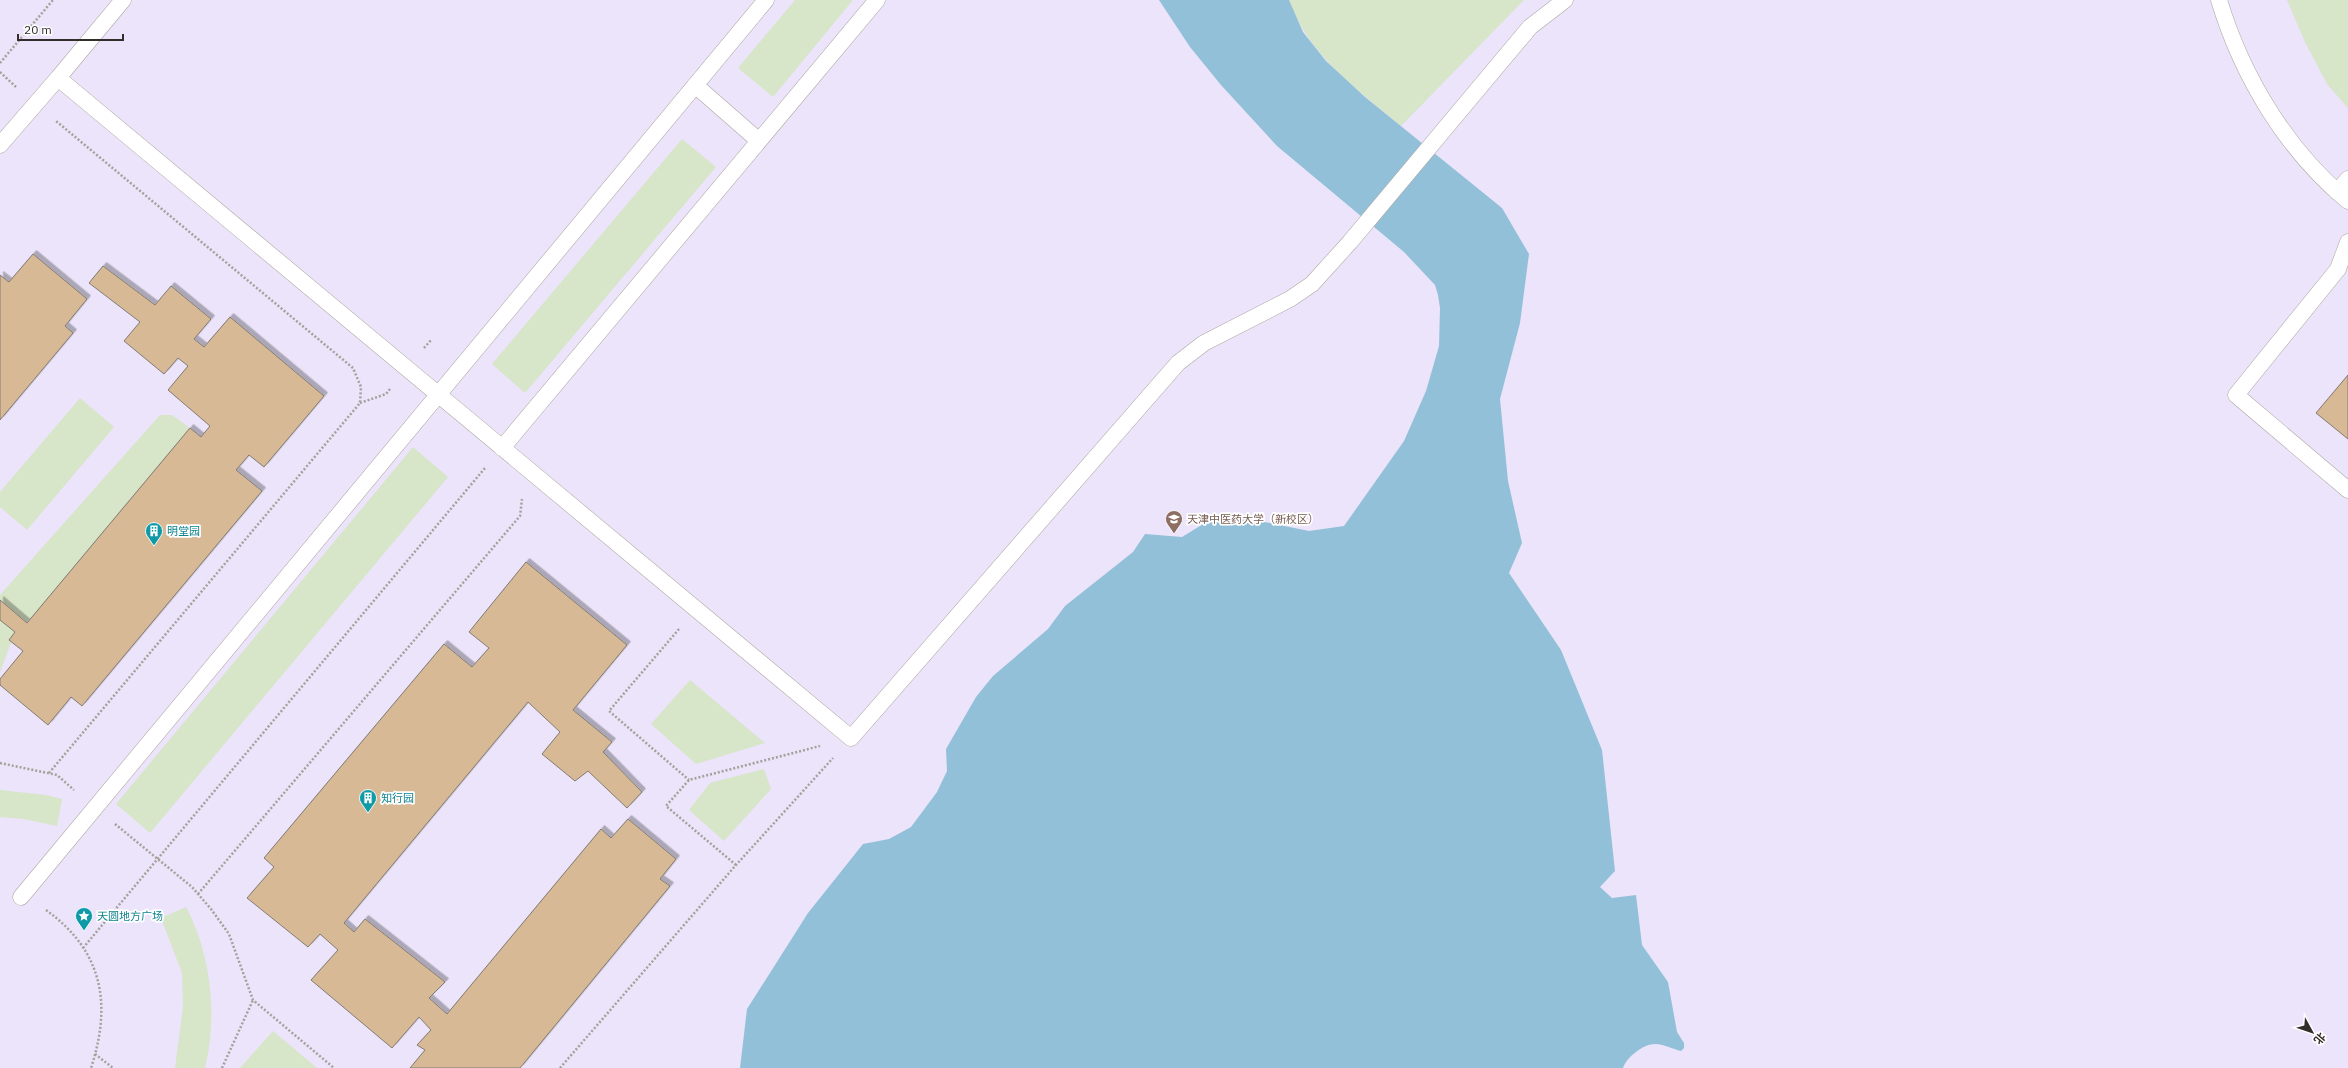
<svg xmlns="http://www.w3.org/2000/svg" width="2348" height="1068" font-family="'IBM Plex Sans','Noto Sans SC',sans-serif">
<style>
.education{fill:#ebe4fa}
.green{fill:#d7e5c8}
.water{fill:#92c0d8}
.building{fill:#d8b996;stroke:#827b72;filter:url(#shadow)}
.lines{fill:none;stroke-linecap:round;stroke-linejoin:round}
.service-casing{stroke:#afa49e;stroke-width:17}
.path{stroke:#a89e9a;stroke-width:2.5;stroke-dasharray:2 2;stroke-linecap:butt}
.service{stroke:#fff;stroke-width:16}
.labels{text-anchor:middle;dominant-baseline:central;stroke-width:3.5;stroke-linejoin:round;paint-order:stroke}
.education-label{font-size:11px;fill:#785e54;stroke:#fff;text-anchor:start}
.culture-label{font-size:11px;fill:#0d838f;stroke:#fff;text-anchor:start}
</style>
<defs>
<filter id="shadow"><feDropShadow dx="3.5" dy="-3.5" stdDeviation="0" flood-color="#0004"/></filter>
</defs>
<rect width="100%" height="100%" fill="#fcefe9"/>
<path class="education" d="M0,0H2348V1068H0Z"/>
<path class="green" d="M795,0H853L773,97L738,68Z
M1289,0H1524L1401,126C1358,90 1308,55 1289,0Z
M2287,0H2348V108L2327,84L2305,42Z
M682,139L716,167L525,393L492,364Z
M80,398L114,427L27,530L0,507V492Z
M160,415H172L190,428L37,612L15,632L0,672V595Z
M413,447L448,477L150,833L116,804Z
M690,680L765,743L696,764L651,724Z
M764,769L771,789L724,841L689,810L710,783Z
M0,790L46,795L62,799L57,826L24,819L0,817Z
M186,907C211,954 218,1016 205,1068H175L183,1007L182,973L161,918Z
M273,1031L317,1068H240Z"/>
<path class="water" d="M1159,0H1289L1303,32L1326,61L1365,97L1502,208L1529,254L1520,323L1500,399L1508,481L1522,543L1509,573L1561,650L1602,750L1615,871L1600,887L1612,898L1636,895L1642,945L1668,982L1677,1032L1684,1043V1048L1681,1051C1673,1049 1663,1044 1655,1044C1643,1044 1627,1057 1623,1068H740L747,1009L808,913L863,844L889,839L911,827L937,792L947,771L946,749L976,697L993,676L1048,629L1065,606L1133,552L1145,534L1182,537L1221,513L1309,531L1344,526L1404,441L1426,391L1439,346L1440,308L1438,295L1435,285L1404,252L1277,146L1221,85L1190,47Z"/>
<path class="building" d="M33,254L87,299L65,326L73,333L0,420V275L9,282Z
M103,266L155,305L171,286L211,319L194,339L204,347L230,317L324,396L264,467L249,455L236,470L262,491L82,706L71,697L48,725L0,685V679L23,651L9,640L15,632L0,620V600L27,623L190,428L201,437L210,426L168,390L188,366L178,358L164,374L124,341L140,322L89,283Z
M2348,375V439L2316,413Z
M526,562L627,645L573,710L612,742L603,752L642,792L627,808L588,771L575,781L542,754L560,732L528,702L344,923L354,932L365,919L445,982L429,998L447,1014L601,829L611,838L628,819L676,859L660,879L670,886L520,1068H410L425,1050L417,1045L431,1030L419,1017L392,1048L311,980L338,950L320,934L308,947L247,898L274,867L264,858L444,644L472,667L489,648L469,632Z"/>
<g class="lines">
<defs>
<path id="service" d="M2219,0C2242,76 2286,150 2348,201
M58,78L123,0
M695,85L759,141
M0,145L58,78L851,738L1178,363L1204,343L1290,299L1312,284L1350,242L1530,27L1565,0
M2337,192L2348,179
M2348,242L2338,269L2236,395L2348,490
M502,448L877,0
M21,897L766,0"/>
</defs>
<use href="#service" class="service-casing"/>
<path class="path" d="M0,63L53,0
M0,72L16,87
M424,348L432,339
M360,403L386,394L390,389
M679,629L609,711L689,780
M0,763L57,775L74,790
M49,773L360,403L361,387L353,368L56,121
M115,824L192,887L211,909L229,934L253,1000L334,1068
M736,865L666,806L689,780L820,746
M198,894L520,516L522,499
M46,910C103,951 112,1004 91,1068
M83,948L485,468
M95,1054L113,1068
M222,1068L253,1000
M560,1068L736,865L833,758"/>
<use href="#service" class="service"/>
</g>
<defs>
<symbol id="university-pin" viewBox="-11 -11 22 30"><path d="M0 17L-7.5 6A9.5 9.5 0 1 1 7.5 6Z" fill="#8d6e63" stroke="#fff"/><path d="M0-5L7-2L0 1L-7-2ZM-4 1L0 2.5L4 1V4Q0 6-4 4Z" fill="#fff"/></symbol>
<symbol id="building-pin" viewBox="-11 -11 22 30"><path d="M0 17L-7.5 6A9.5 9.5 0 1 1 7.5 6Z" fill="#0f9aa8" stroke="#fff"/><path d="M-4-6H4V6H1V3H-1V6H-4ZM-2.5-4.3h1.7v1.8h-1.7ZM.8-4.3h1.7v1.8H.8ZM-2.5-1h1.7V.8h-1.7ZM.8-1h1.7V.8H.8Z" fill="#fff"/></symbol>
<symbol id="sight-pin" viewBox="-11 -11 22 30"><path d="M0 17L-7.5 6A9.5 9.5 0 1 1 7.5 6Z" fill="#0f9aa8" stroke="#fff"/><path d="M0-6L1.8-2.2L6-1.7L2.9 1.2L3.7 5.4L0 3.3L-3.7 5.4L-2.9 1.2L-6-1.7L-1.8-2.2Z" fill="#fff"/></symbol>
</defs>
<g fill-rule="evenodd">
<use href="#university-pin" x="1164" y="509" width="20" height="27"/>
<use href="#building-pin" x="144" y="521" width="20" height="27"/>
<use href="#building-pin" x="358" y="788" width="20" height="27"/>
<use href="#sight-pin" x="74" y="906" width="20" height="27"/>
</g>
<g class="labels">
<g class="education-label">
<text x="1187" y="519">天津中医药大学（新校区）</text>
</g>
<g class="culture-label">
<text x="167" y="531">明堂园</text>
<text x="381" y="798">知行园</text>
<text x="97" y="916">天圆地方广场</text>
</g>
</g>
<g transform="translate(2312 1032) rotate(130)" stroke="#ffffff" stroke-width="3" paint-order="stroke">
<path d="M0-3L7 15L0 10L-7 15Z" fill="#322d2b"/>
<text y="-6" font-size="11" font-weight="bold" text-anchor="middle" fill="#322d2b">北</text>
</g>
<path d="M18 34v6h105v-6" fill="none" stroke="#322d2b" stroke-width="2"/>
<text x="24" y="34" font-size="12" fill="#322d2b" stroke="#ffffff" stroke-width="3" paint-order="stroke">20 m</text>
</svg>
